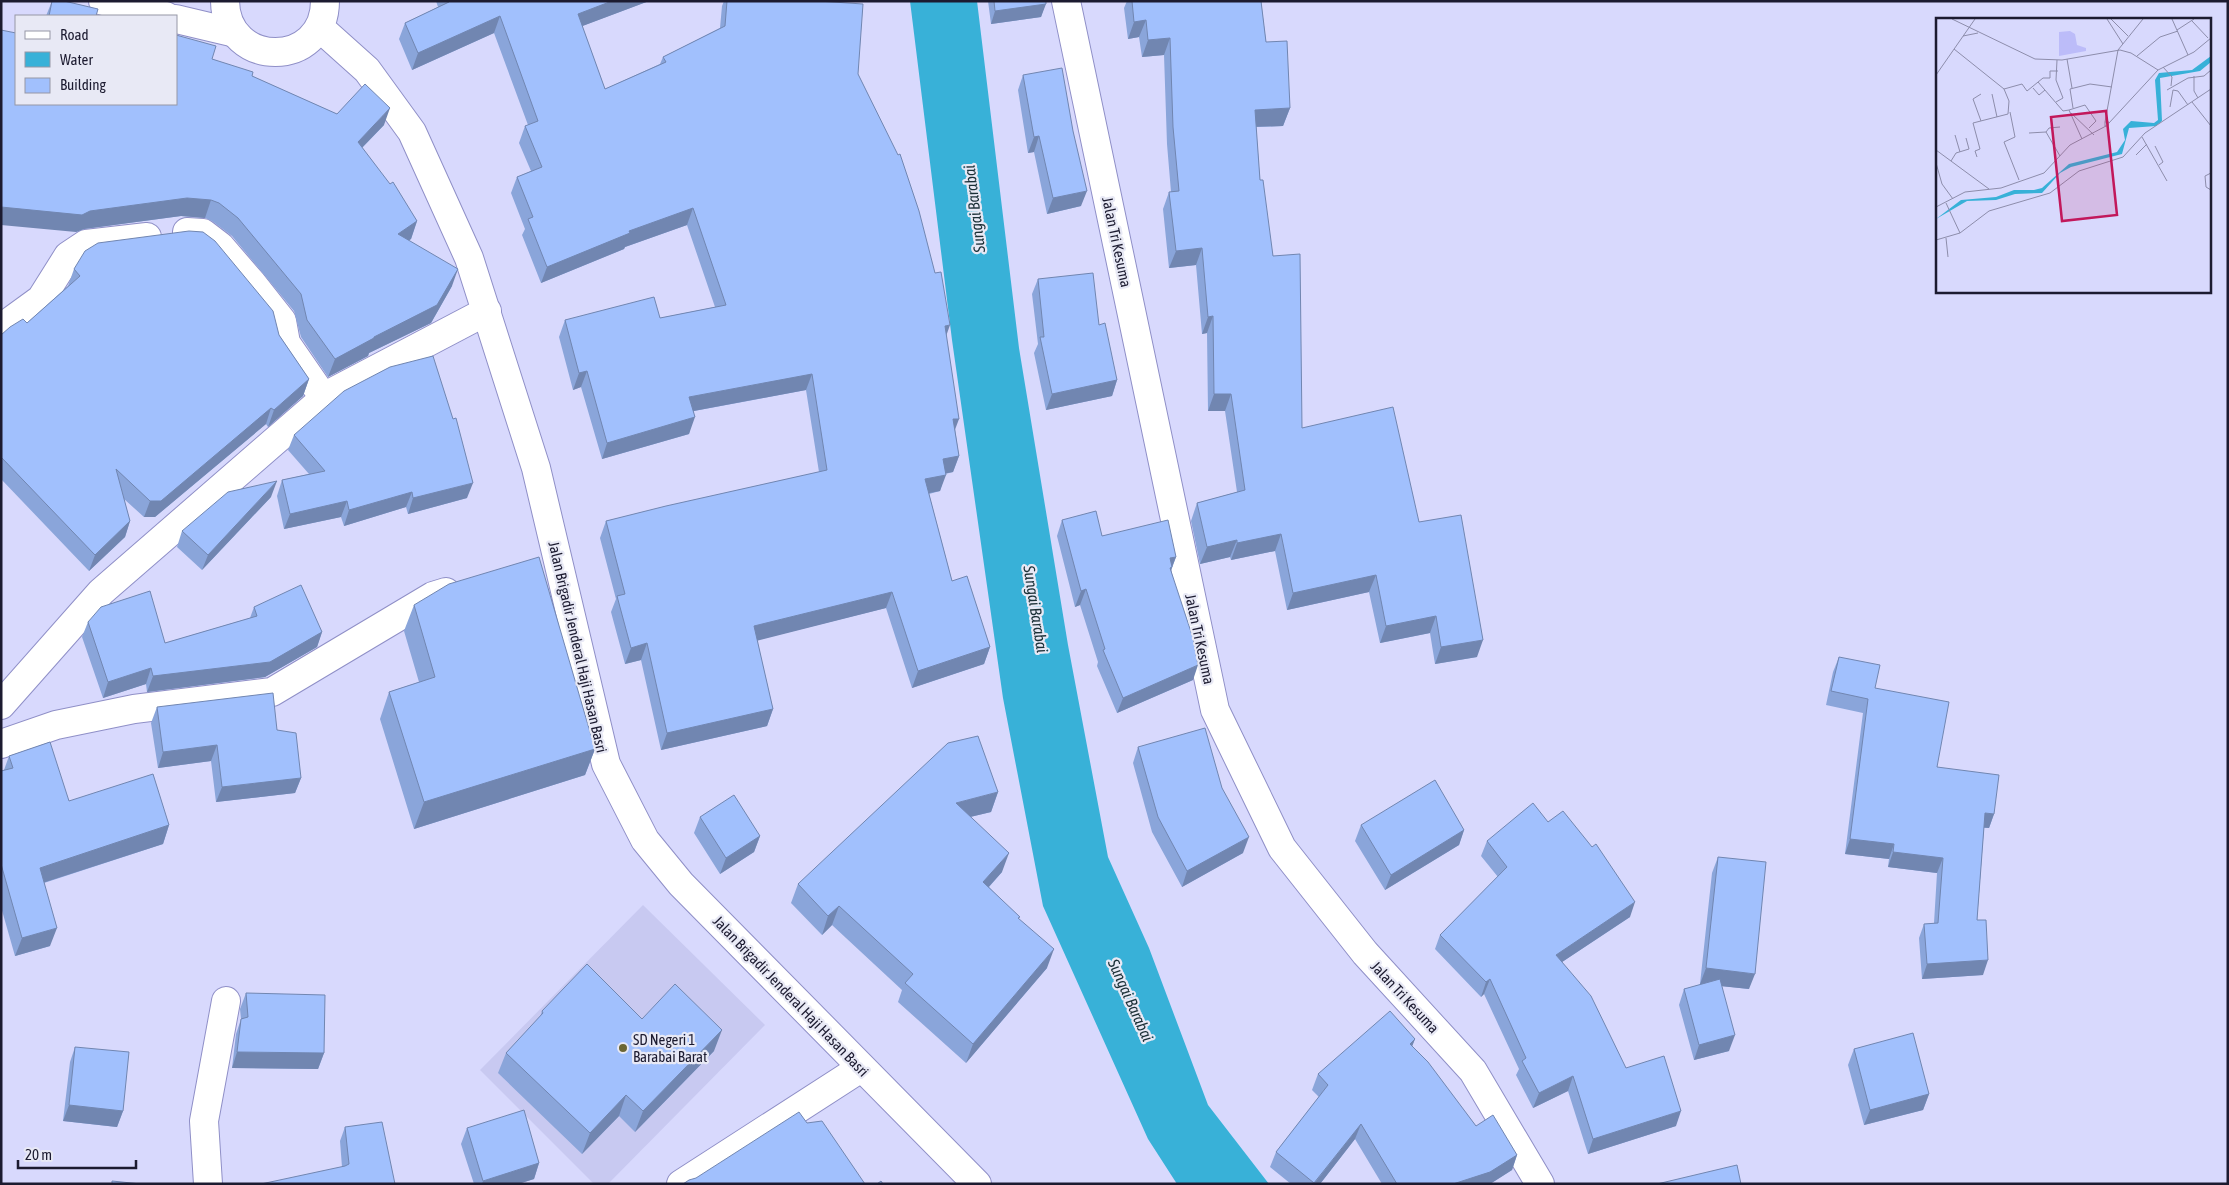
<svg xmlns="http://www.w3.org/2000/svg" width="2229" height="1185" font-family="'Asap Condensed',sans-serif">
<style>
.built{fill:#c8c9f1}
.water{fill:#38b1d8}
.lines{fill:none;stroke-linecap:round;stroke-linejoin:round}
.minor-casing{stroke:#8f8fc7;stroke-width:30}
.tertiary-casing{stroke:#8f8fc7;stroke-width:30}
.secondary-casing{stroke:#8f8fc7;stroke-width:30}
.minor{stroke:#fff;stroke-width:28}
.tertiary{stroke:#fff;stroke-width:28}
.secondary{stroke:#fff;stroke-width:28}
.wall{fill:#8aa5da}
.shaded-wall{fill:#7186b1}
.building{fill:#a1c0fd;stroke:#7186b1}
.poi-dot{fill:#6b6633;stroke:#e8e9f5;stroke-width:2}
.labels{text-anchor:middle;dominant-baseline:central;stroke-width:4.5;stroke-linejoin:round;paint-order:stroke}
.street-label{font-size:15px;fill:#1c1b30;stroke:#e8e9f5}
.poi-label{font-size:15px;fill:#1c1b30;stroke:#e8e9f5;text-anchor:start}
.water-label{font-size:16px;font-style:italic;fill:#1b3037;stroke:#e8e9f5}
.inset-road{fill:none;stroke:#8d8dab;stroke-width:1}
.view{fill:#c2185b;fill-opacity:0.15;stroke:#c2185b;stroke-width:2.5}
.inset-edge{fill:none;stroke:#1c1b30;stroke-width:2.5}
</style>
<rect width="100%" height="100%" fill="#d8d9fd"/>
<path class="built" d="M643,905L765,1025L608,1184H594L480,1070Z"/>
<path class="water" d="M910,1H977L1019,348L1068,645L1108,857L1149,948L1208,1105L1269,1184H1177L1148,1139L1043,906L1003,698L952,340Z"/>
<g class="lines">
<defs>
<path id="minor" d="M1066,1L1215,710L1282,848L1365,953L1473,1071L1540,1184
M187,232L203,233L220,246L252,283L282,321L286,343L324,398
M1,328L41,299L68,256L86,244L147,237
M1,705L101,592L329,394L487,311
M1,744L56,725L134,709L272,692L433,596L446,592
M208,1184L204,1121L226,1001
M681,1184L861,1068"/>
<path id="tertiary" d="M103,1L166,16
M176,19L235,33"/>
<path id="secondary" d="M225,1C226,69 325,69 325,1
M319,27L367,70L412,132L469,258L536,468L606,764L645,840L681,884L977,1184"/>
</defs>
<use href="#minor" class="minor-casing"/>
<use href="#tertiary" class="tertiary-casing"/>
<use href="#secondary" class="secondary-casing"/>
<use href="#minor" class="minor"/>
<use href="#tertiary" class="tertiary"/>
<use href="#secondary" class="secondary"/>
</g>
<path class="wall" d="M52,1L96,16H46Z
M436,1H649L582,26L605,89L660,64L663,57L720,28L722,6L724,1H818L858,74L946,336L955,429L959,456L953,472L945,474L940,491L929,494L952,581L990,647L984,664L912,688L886,608L757,640L773,709L767,726L661,750L641,660L625,664L611,612L616,599L600,538L606,521L819,472L806,390L694,411L689,434L602,459L581,387L573,390L559,337L565,320L660,318L715,307L687,225L625,247L624,249L541,283L522,235L525,229L511,193L517,177L531,171L519,143L525,126L528,125L494,33L412,70L399,39L405,23L438,7Z
M988,1H1046L1041,17L991,24Z
M1127,1H1261L1266,42L1290,108L1283,126L1256,127L1260,180L1302,428L1419,522L1477,657L1435,664L1430,633L1380,643L1369,592L1287,610L1275,551L1231,560L1230,557L1200,564L1191,521L1197,503L1237,492L1225,411H1208L1207,333L1202,334L1196,265L1169,268L1163,209L1169,192H1171L1167,144L1164,55L1142,57L1139,37L1128,39L1124,8Z
M212,59L252,76L337,114L384,125L362,148L417,221L411,239L409,240L452,286L431,323L369,353L368,356L328,377L301,337L294,311L232,236L212,221L205,218L181,216L84,229L76,232L16,104Z
M1023,75L1081,206L1047,214L1034,152L1028,153L1018,90Z
M74,269L279,335L309,379L303,396L268,427L266,424L155,517H144L124,499L130,521L125,537L89,571L1,479V335L27,323L68,286Z
M1038,279L1099,325L1117,380L1112,396L1046,410L1034,353L1038,344L1032,294Z
M294,435L467,498L408,514L406,507L344,526L341,517L284,529L277,496L282,480L309,474L288,450Z
M271,497L202,570L177,547L182,531Z
M1062,520L1102,536L1176,557L1171,571L1193,680L1117,713L1097,666L1098,662L1080,605L1075,607L1057,536Z
M414,605L595,749L585,775L414,829L380,719L389,692L419,682L404,631Z
M254,607L322,632L317,647L265,677L147,692L146,684L103,698L82,637L88,622L165,643L250,618Z
M1839,657L1875,688L1937,767L1994,814L1989,828H1984L1977,920L1983,975L1922,979L1919,938L1924,924L1934,923L1937,873L1888,867L1889,859L1845,854L1863,713L1826,705L1833,672Z
M157,707L277,730L301,778L295,793L216,802L211,761L158,768L151,723Z
M1138,747L1222,788L1243,853L1182,887L1152,832L1133,763Z
M9,756L69,801L169,825L163,844L44,883L50,946L15,956L1,907V771L4,770Z
M998,792L991,812L970,817L1002,872L989,887L1019,919L1047,968L966,1063L898,1002L902,990L832,925L822,935L791,903L798,884Z
M700,817L760,836L754,852L720,874L694,833Z
M1548,822L1630,917L1562,962L1626,1068L1676,1126L1588,1154L1568,1091L1533,1108L1516,1075L1519,1069L1484,994L1481,997L1435,949L1440,935L1498,877L1481,856L1487,841Z
M1361,825L1464,830L1459,845L1385,890L1355,841Z
M1718,857L1749,989L1722,986L1729,1051L1694,1060L1679,1005L1684,989L1702,984H1700L1712,873Z
M246,993L324,1053L318,1069L232,1068L236,1034L241,1019L240,1009Z
M542,1011L642,1019L714,1051L635,1132L619,1116L582,1154L498,1073L506,1053L540,1017Z
M1415,1039L1412,1046L1476,1126L1517,1155L1512,1170L1490,1184H1382L1355,1139L1320,1184H1291L1270,1167L1276,1152L1319,1097L1312,1090L1318,1074Z
M75,1047L123,1111L117,1127L63,1121L70,1062Z
M1854,1049L1929,1094L1923,1110L1864,1125L1848,1065Z
M345,1127L395,1184L342,1167L340,1141Z
M467,1128L539,1163L534,1179L518,1184H474L461,1144Z"/>
<path class="shaded-wall" d="M612,1H649L572,30L578,14Z
M1046,4L1041,17L991,24L995,11Z
M500,16L494,33L412,70L418,53Z
M1146,20L1139,37L1128,39L1134,22Z
M1170,38L1164,55L1142,57L1148,40Z
M390,108L384,125L351,159L358,142Z
M1290,108L1283,126L1249,127L1255,110Z
M1039,136L1034,152L1028,153L1034,137Z
M1087,191L1081,206L1047,214L1053,198Z
M187,198L211,200L205,218L181,216L84,229L76,232L1,225V207L90,211Z
M693,208L687,225L625,247L624,249L541,283L547,267L629,231Z
M417,221L411,239L392,251L398,234Z
M1202,248L1196,265L1169,268L1176,251Z
M458,269L452,286L431,323L369,353L368,356L328,377L335,359L374,337Z
M1213,316L1207,333L1202,334L1208,317Z
M950,325L944,342L945,326Z
M587,371L581,387L573,390L579,373Z
M812,374L806,390L683,413L689,397Z
M309,379L303,396L268,427L274,410Z
M1117,380L1112,396L1046,410L1052,394Z
M1214,394H1231L1225,411H1208Z
M271,408L266,424L155,517H144L150,501Z
M695,417L689,434L602,459L607,443Z
M953,419H959L953,435Z
M959,456L953,472L937,475L943,459Z
M946,475L940,491L919,495L925,479Z
M277,481L271,497L202,570L208,555Z
M473,483L467,498L408,514L413,498Z
M412,492L406,507L344,526L349,510Z
M347,501L341,517L284,529L290,514Z
M130,521L125,537L89,571L95,555Z
M1281,534L1275,551L1231,560L1237,543Z
M1237,540L1230,557L1200,564L1207,547Z
M1176,557L1172,567L1167,583L1170,558Z
M1376,575L1369,592L1287,610L1293,593Z
M1086,589L1080,605L1075,607L1081,591Z
M892,592L886,608L748,643L754,626Z
M1436,616L1430,633L1380,643L1386,626Z
M322,632L317,647L265,677L147,692L153,676Z
M1483,640L1477,657L1435,664L1441,647Z
M647,643L641,660L625,664L631,648Z
M990,647L984,664L912,688L918,671Z
M1198,665L1193,680L1117,713L1123,698Z
M151,668L146,684L103,698L108,682Z
M773,709L767,726L661,750L667,733Z
M217,745L211,761L158,768L163,752Z
M595,749L585,775L414,829L424,802Z
M301,778L295,793L216,802L222,787Z
M998,792L991,812L949,822L956,803Z
M1985,813L1994,814L1989,828L1980,827Z
M169,825L163,844L33,886L40,868Z
M1464,830L1459,845L1385,890L1391,875Z
M760,836L754,852L720,874L726,858Z
M1249,837L1243,853L1182,887L1187,871Z
M1850,839L1894,844L1889,859L1845,854Z
M1893,852L1943,858L1937,873L1888,867Z
M1009,853L1002,872L976,901L983,882Z
M1635,902L1630,917L1550,970L1556,955Z
M839,906L832,925L822,935L828,916Z
M57,928L50,946L15,956L22,938Z
M1054,949L1047,968L966,1063L973,1044Z
M1988,960L1983,975L1922,979L1927,964Z
M1706,968L1755,974L1749,989L1700,984Z
M1490,979L1484,994L1481,997L1486,982Z
M722,1030L714,1051L635,1132L643,1111Z
M1735,1035L1729,1051L1694,1060L1699,1045Z
M1415,1039L1409,1054L1410,1044Z
M237,1052L324,1053L318,1069L232,1068Z
M1573,1076L1568,1091L1533,1108L1539,1093Z
M1929,1094L1923,1110L1864,1125L1870,1110Z
M626,1095L619,1116L582,1154L590,1133Z
M69,1105L123,1111L117,1127L63,1121Z
M1681,1111L1676,1126L1588,1154L1593,1139Z
M1361,1124L1355,1139L1320,1184H1314Z
M1517,1155L1512,1170L1490,1184H1453Z
M539,1163L534,1179L518,1184H482L483,1181Z"/>
<path class="building" d="M52,1H64L98,9L96,16H49Z
M448,1H612L578,14L605,89L666,62L663,57L725,26L727,1H818L863,4L858,74L898,155L900,154L919,211L935,273L941,272L950,325L945,326L959,419H953L959,456L943,459L946,475L925,479L952,581L967,576L990,647L918,671L892,592L754,626L773,709L667,733L647,643L631,648L617,596L625,594L606,521L666,506L827,470L812,374L689,397L695,417L607,443L587,371L579,373L565,320L654,297L660,318L726,305L693,208L629,231L630,233L547,267L528,219L533,217L517,177L542,167L525,126L538,121L500,16L418,53L405,23L449,2Z
M994,1H1046V4L995,11Z
M1132,1H1261L1266,42L1287,41L1290,108L1255,110L1260,180H1263L1273,256L1300,254L1302,428L1393,407L1419,522L1461,515L1483,640L1441,647L1436,616L1386,626L1376,575L1293,593L1281,534L1237,543V540L1207,547L1197,503L1245,490L1231,394H1214L1213,316L1208,317L1202,248L1176,251L1169,192L1179,191L1173,127L1170,38L1148,40L1146,20L1134,22Z
M1,30L16,33V104H176V35L216,46L212,59L253,72L252,76L337,114L365,84L390,108L358,142L390,184L393,182L417,221L398,234L458,269L437,305L374,337V338L335,359L307,320L301,294L238,218L219,203L211,200L187,198L90,211L82,215L1,207Z
M1062,68L1073,131L1087,191L1053,198L1039,136L1034,137L1023,75Z
M189,231L203,232L215,241L273,311L279,335L309,379L274,410L271,408L161,501H150L116,469L130,521L95,555L1,457V335L10,327L23,319L27,323L80,276L74,269L85,251L98,243Z
M1093,273L1099,325L1105,323L1117,380L1052,394L1040,337H1044L1038,279Z
M433,356L453,419L456,418L473,483L413,498L412,492L349,510L347,501L290,514L282,480L325,471L294,435L344,391L390,367Z
M277,481L208,555L182,531L228,492Z
M1096,511L1102,536L1168,520L1176,557L1170,558L1172,567L1170,568L1193,638L1198,665L1123,698L1103,650L1105,649L1086,589L1081,591L1062,520Z
M539,557L595,749L424,802L389,692L435,677L414,605L449,584Z
M301,585L322,632L270,662L153,676L151,668L108,682L88,622L101,607L150,591L165,643L257,616L254,607Z
M1839,657L1880,665L1875,688L1949,702L1937,767L1999,775L1994,814L1985,813L1977,920H1986L1988,960L1927,964L1924,924L1938,923L1943,858L1893,852L1894,844L1850,839L1868,699L1831,691Z
M273,693L277,730L296,733L301,778L222,787L217,745L163,752L157,707Z
M1205,728L1222,788L1249,837L1187,871L1158,817L1138,747Z
M978,736L998,792L956,803L1009,853L983,882L1020,917L1018,918L1054,949L973,1044L905,983L913,974L839,906L828,916L798,884L948,743Z
M50,742L69,801L153,774L169,825L40,868L57,928L22,938L1,864V771L13,768L9,756Z
M1435,780L1464,830L1391,875L1361,825Z
M734,795L760,836L726,858L700,817Z
M1533,803L1548,822L1563,811L1592,847L1596,844L1635,902L1556,955L1591,996L1626,1068L1664,1056L1681,1111L1593,1139L1573,1076L1539,1093L1522,1061L1526,1058L1490,979L1486,982L1440,935L1507,867L1487,841Z
M1718,857L1766,862L1755,974L1706,968Z
M587,964L642,1019L675,984L722,1030L643,1111L626,1095L590,1133L506,1053L543,1013L542,1011Z
M1720,979L1735,1035L1699,1045L1684,989Z
M246,993L325,995L324,1053L237,1052L241,1019L248,1017Z
M1390,1011L1415,1039L1410,1044L1428,1062L1476,1126L1493,1115L1517,1155L1490,1172L1453,1184H1397L1361,1124L1314,1183L1276,1152L1328,1085L1318,1074Z
M1913,1033L1929,1094L1870,1110L1854,1049Z
M75,1047L129,1052L123,1111L69,1105Z
M524,1110L539,1163L483,1181L467,1128Z
M799,1112L807,1123L822,1121L865,1184H683L689,1180L696,1178Z
M382,1122L395,1184H261L345,1166L349,1164L345,1127Z
M1737,1165L1741,1184H1657Z
M112,1181L141,1184H112Z
M881,1181L883,1184H877Z"/>
<circle class="poi-dot" cx="623" cy="1048" r="5"/>
<g class="labels">
<g class="street-label">
<text transform="translate(1117 242) rotate(78)">Jalan Tri Kesuma</text>
<text transform="translate(1200 639) rotate(78)">Jalan Tri Kesuma</text>
<text transform="translate(578 647) rotate(77)">Jalan Brigadir Jenderal Haji Hasan Basri</text>
<text transform="translate(791 996) rotate(46)">Jalan Brigadir Jenderal Haji Hasan Basri</text>
<text transform="translate(1405 997) rotate(47)">Jalan Tri Kesuma</text>
</g>
<g class="poi-label">
<text x="633" y="1039">SD Negeri 1<tspan x="633" dy="17">Barabai Barat</tspan></text>
</g>
<g class="water-label">
<text transform="translate(974 209) rotate(-97)">Sungai Barabai</text>
<text transform="translate(1036 609) rotate(81)">Sungai Barabai</text>
<text transform="translate(1131 1000) rotate(66)">Sungai Barabai</text>
</g>
</g>
<g transform="translate(1936 18)">
<rect width="275" height="275" fill="#d8d9fd"/>
<path d="M134,13L139,16L141,27L150,30V33L123,38V14Z" fill="#bcbcf9"/>
<path d="M275,38V44L264,53L224,60L226,103L220,108L193,110L186,136L135,149L124,155L106,175L79,176L60,182L31,183L0,201L25,182L60,179L78,172H98L106,170L133,146L181,134L189,122L187,111L195,103L218,105L222,102L219,62L223,55L256,52Z" fill="#38b1d8"/>
<path class="inset-road" d="M16,1L99,41L126,42L184,32L195,35L222,52M171,1L187,26M175,1L192,18M236,1L252,37M256,3L272,20M241,12L258,1M27,18L42,15M18,31L68,71L73,83L72,96L37,105L44,131L39,133L41,139M201,38L224,19L242,13M131,41L136,70M227,49L236,59L235,68M0,57L39,1M258,58V73L262,80M102,64L127,93L133,92M97,70L103,77L109,72M68,71L86,66L91,73L107,60H114V53H122M231,72L252,60L268,58L275,52M45,76L37,81L45,103M56,76L61,99M120,84L127,80L120,62L121,42M256,84L275,108M234,89L237,72L242,73L252,87M137,90L134,71L154,66L176,69M74,94L79,119L68,124L83,162M135,95L158,117M169,104L182,32L207,1M169,104H173L172,108H169ZM173,105L222,52L258,34L275,20M110,114L113,110L124,109M93,115L110,114L124,138M19,117L24,134M206,119L231,163M146,121L133,92L149,87L160,103L153,110M219,128L227,144L223,147M0,132L53,171M200,137L211,126M15,143L20,135L33,131L30,120M0,145L6,166L17,181M275,155L269,158L270,169L275,172M10,185L24,215M0,189L29,174L65,170L108,155L134,127L170,108M10,220L12,239M0,222L24,215L53,193L114,175L143,153L187,139L209,115L275,71"/>
<path class="view" d="M170,93L181,197L126,203L115,99Z"/>
<rect width="275" height="275" class="inset-edge"/>
</g>
<rect width="2229" height="1185" fill="none" stroke="#1c1b30" stroke-width="5"/>
<rect x="15" y="15" width="162" height="90" fill="#e8e9f5" stroke="#9697a6"/>
<rect x="25" y="31" width="25" height="8" fill="#ffffff" stroke="#9697a6"/>
<text x="60" y="40" font-size="15" fill="#1c1b30">Road</text>
<rect x="25" y="52" width="25" height="15" fill="#38b1d8" stroke="#9697a6"/>
<text x="60" y="65" font-size="15" fill="#1c1b30">Water</text>
<rect x="25" y="78" width="25" height="15" fill="#a1c0fd" stroke="#9697a6"/>
<text x="60" y="90" font-size="15" fill="#1c1b30">Building</text>
<path d="M18 1160v8h118v-8" fill="none" stroke="#1c1b30" stroke-width="2.5"/>
<text x="25" y="1160" font-size="15" fill="#1c1b30" stroke="#e8e9f5" stroke-width="4" paint-order="stroke">20 m</text>
</svg>
